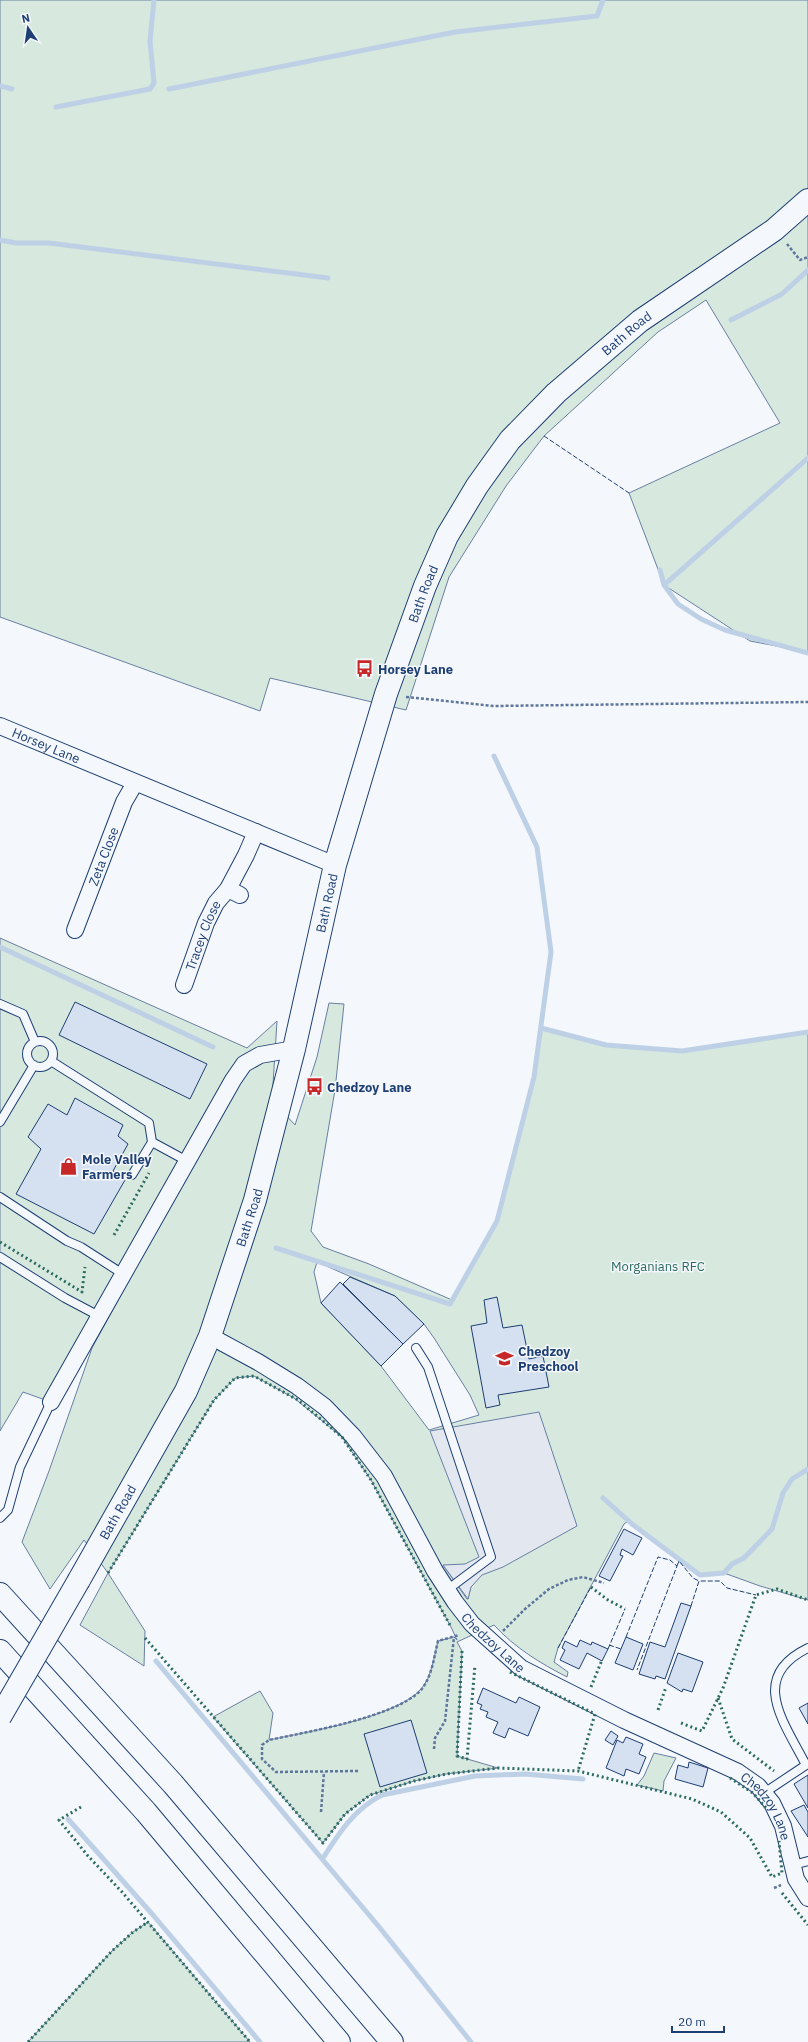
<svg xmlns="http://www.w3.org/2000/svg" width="808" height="2042" font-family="'IBM Plex Sans',sans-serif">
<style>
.green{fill:#d7e8df;stroke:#687fa3;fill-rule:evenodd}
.parking{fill:#e3e8f0;stroke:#687fa3}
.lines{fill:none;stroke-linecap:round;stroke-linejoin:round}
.stream{stroke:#bed0e5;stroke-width:5}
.building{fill:#d5e0f0;stroke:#1d3f73}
.lane-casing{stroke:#1d3f73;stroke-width:10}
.street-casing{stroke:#1d3f73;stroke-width:18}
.primary-casing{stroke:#1d3f73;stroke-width:24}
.highway-casing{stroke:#1d3f73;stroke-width:24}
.path{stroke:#5e769c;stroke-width:2.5;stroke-dasharray:3 2;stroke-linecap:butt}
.lane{stroke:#f4f7fb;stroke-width:8}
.street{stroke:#f4f7fb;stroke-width:16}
.primary{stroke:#f4f7fb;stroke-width:22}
.highway{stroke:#f4f7fb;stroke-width:22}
.primary-bridge-casing{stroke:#1d3f73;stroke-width:24;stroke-linecap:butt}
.primary-bridge{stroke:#f4f7fb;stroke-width:22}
.hedge{stroke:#2c6c60;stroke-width:3;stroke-dasharray:2 3;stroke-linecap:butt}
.fence{stroke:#1d3f73;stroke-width:1;stroke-dasharray:5 2;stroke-linecap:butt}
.labels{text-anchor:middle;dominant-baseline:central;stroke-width:3;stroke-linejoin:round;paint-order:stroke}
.street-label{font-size:13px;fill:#1d3f73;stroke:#f4f7fb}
.poi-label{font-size:13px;font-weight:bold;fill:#1d3f73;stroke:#f4f7fb;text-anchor:start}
.park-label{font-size:13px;fill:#2c6c60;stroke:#f4f7fb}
</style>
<rect width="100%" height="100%" fill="#f4f7fb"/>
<path class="green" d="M0,0H808V652L750,641L664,585L629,493L780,423L706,300L658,332L544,436L506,486L449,577L406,710L270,678L260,711L0,617Z
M0,938L247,1048L277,1021L272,1100L295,1125L317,1057L329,1003L344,1004L335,1090L311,1231L323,1247L369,1264L452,1300L497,1221L534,1077L541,1028L606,1045L682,1051L808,1032V1600L760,1586L724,1573L700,1575L628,1521L624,1524L558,1648L554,1662L568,1672L567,1677C540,1663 515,1648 494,1625L457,1642L462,1651L457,1756L498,1768L446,1774L414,1781L370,1795L345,1814L323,1843L213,1717L260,1691L273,1713L269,1740C306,1732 396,1718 421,1689C432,1677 434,1656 438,1641L454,1637L457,1640L451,1627L371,1480L342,1437L294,1398L254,1376L235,1378L214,1400L108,1573L145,1631L144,1666L80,1625L108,1573L84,1540L50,1589L22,1542L49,1471L92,1348L129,1280L51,1402L23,1392L0,1431ZM317,1262L395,1296L424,1324L434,1338L470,1395L479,1415L429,1430L381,1366L321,1303L314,1272ZM443,1565L471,1586L468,1599H467Z
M654,1753L676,1758L664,1781L663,1791L637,1785L644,1776Z
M148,1922L250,2042H28L112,1951L133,1932Z"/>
<path class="parking" d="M539,1412L577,1526L503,1567L482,1575L471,1587L468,1599L443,1565L465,1564L479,1557L430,1431Z"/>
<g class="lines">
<path class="stream" d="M0,86L12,89
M169,89L455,32L597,16L603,0
M56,107L150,89L154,83L150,41L154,0
M0,240L16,243H49L328,278
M731,320L782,294L808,270
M660,570L664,585L808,458
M664,585L678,604L701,619L725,630L808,653
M0,947L213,1047
M541,1028L606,1045L682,1051L808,1032
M276,1248L450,1304L497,1221L534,1077L551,952L537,847L494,756
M603,1498L632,1524L700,1575L724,1573L732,1564L744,1558L772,1529L783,1493L792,1479L808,1469
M156,1661L380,1928L471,2042
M68,1819L153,1915L260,2042
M323,1858C339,1833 354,1809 382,1795L475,1776L525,1774L583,1779"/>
</g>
<path class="building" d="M75,1002L207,1064L190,1099L59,1035Z
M75,1098L123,1125L118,1136L128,1144L113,1171L125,1180L94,1234L16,1194L41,1149L28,1137L48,1104L67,1115Z
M350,1277L395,1296L424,1324L403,1344L343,1284Z
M340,1282L403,1344L381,1366L321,1303Z
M497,1297L503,1328L522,1325L529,1359L543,1356L549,1387L498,1395L500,1405L486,1408L471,1326L487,1323L484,1300Z
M624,1529L642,1538L633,1555L622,1549L620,1555L623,1556L610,1581L599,1576Z
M681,1603L691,1606L665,1679L656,1676L655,1679L639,1674L650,1642L665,1647Z
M626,1637L643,1644L633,1670L615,1663Z
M580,1640L591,1645L592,1642L608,1649L602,1661L587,1653L579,1669L560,1660L565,1650L562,1648L565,1641L577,1647Z
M678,1653L703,1662L692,1692L683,1689L682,1692L667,1683Z
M483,1688L516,1703L519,1697L540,1707L528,1736L509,1728L505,1738L493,1733L498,1722L486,1717L488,1712L480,1709L482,1705L477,1703Z
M808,1703V1724L799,1708Z
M411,1720L427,1773L380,1787L364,1734Z
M611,1731L618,1736L613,1745L605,1740Z
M626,1737L643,1744L639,1754L646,1757L639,1774L626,1769L624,1776L606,1768L617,1740L623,1743Z
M689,1762L708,1768L703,1787L675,1779L678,1765L688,1768Z
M808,1775V1808L794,1784Z
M804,1805L808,1812V1837L791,1811Z"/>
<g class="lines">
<defs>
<path id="lane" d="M0,1004L23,1014L35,1042
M27 1054a13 13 0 1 1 26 0a13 13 0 1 1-26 0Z
M51,1061L149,1123L152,1142
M0,1122L34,1065
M132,1175L152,1142L187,1161
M0,1197L67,1241L81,1247L123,1274
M0,1257L65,1298L99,1316
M416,1348L428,1367L491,1557L447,1590
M0,1518L8,1510L20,1467L51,1402
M764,1793L806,1765C784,1722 748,1677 808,1648
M793,1865L808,1861"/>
<g id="street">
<path id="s1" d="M0,726L335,865"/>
<path d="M228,889L240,895"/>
<path id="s2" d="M75,930L124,802L135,783"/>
<path id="s3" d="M184,985L206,923L216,903L228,889L246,855L256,832"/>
<path id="s4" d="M210,1336L258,1362L297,1386L325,1407L353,1436L384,1476L435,1571L455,1602L472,1624L521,1668L624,1720L738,1772L758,1786L772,1803L783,1826L796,1879L808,1898"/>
<path d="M51,1402L233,1080L244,1064L260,1055L294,1049"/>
</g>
<g id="primary">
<path id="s5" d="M79,1580L186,1391L210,1336L255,1200L294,1049L335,865L386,694L425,586L447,536L477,486L510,440L556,393L640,321L774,230L808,200"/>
</g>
<path id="highway" d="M0,1594L173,1784L392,2042
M0,1651L146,1812L339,2042"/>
</defs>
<use href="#lane" class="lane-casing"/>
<use href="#street" class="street-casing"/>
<use href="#primary" class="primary-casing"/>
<use href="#highway" class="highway-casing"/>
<path class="path" d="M787,244L800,260L808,257
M406,697L494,706L808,702
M503,1631L525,1609L549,1589L568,1580L583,1577L604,1583
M434,1749L435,1738L445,1721L454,1637
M358,1771L276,1772L262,1759V1745L269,1740C306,1732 396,1717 421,1690C432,1677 434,1657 438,1641L459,1635
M321,1812L324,1772
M774,1888L781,1885"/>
<use href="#lane" class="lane"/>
<use href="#street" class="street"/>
<use href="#primary" class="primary"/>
<use href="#highway" class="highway"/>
<defs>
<path id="primary-bridge" d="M0,1717L79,1580"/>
</defs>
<use href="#primary-bridge" class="primary-bridge-casing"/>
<use href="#primary-bridge" class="primary-bridge"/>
<path class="hedge" d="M114,1235L149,1173
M0,1242L82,1292L85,1267
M108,1573L214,1400L235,1378L254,1376L298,1400L342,1437L371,1480L451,1627
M591,1587L608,1600L625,1609
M145,1638L323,1843L345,1814L370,1795L414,1781L446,1774L498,1768L578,1771L692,1799L721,1812L750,1838L772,1877L782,1873L779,1841
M462,1651L457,1756L467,1759L475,1665
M510,1672L595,1714L578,1771
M591,1687L602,1660
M718,1698L732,1739L774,1771
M658,1710L666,1687
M681,1723L702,1731L723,1688L756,1595L777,1589L808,1600
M730,1778L753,1793L767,1809
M81,1807L59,1820L88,1856L122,1892L250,2042
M782,1893L808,1925
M28,2042L112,1951L133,1932L148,1922"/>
<path class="fence" d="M544,436L629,493
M677,1566L679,1561L693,1578L699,1581
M691,1606L699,1581H720L727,1588L756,1595
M626,1637L658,1557L670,1560L677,1566L637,1670
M609,1645L621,1649
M558,1648L591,1587
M608,1649L625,1609"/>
</g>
<defs>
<symbol id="bus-bare" viewBox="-9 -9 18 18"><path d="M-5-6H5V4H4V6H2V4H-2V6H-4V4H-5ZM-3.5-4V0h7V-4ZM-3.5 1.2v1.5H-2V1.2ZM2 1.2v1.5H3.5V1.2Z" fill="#c62828" stroke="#f4f7fb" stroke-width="2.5" paint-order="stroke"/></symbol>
<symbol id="shop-bare" viewBox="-9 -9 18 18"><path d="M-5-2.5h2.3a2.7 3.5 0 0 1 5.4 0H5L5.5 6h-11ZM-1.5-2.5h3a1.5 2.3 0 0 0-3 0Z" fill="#c62828" stroke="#f4f7fb" stroke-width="2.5" paint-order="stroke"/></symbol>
<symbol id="school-bare" viewBox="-9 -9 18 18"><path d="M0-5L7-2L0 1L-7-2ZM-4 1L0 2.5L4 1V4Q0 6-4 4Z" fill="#c62828" stroke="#f4f7fb" stroke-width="2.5" paint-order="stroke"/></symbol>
</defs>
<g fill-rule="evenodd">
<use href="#bus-bare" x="352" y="656" width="25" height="25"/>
<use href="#bus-bare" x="302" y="1074" width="25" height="25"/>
<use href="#shop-bare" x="56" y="1154" width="25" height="25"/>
<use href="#school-bare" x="492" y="1346" width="25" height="25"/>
</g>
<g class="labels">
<g class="street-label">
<text stroke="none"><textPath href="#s5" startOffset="1386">Bath Road</textPath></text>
<text stroke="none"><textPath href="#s5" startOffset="1050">Bath Road</textPath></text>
<text stroke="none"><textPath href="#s1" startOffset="50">Horsey Lane</textPath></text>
<text stroke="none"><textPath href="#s2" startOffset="79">Zeta Close</textPath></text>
<text stroke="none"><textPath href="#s5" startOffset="726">Bath Road</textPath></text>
<text stroke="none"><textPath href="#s3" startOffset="53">Tracey Close</textPath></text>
<text stroke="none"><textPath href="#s5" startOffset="402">Bath Road</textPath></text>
<text stroke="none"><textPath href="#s5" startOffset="78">Bath Road</textPath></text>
<text stroke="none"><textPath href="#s4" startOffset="427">Chedzoy Lane</textPath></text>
<text stroke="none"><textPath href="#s4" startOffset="751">Chedzoy Lane</textPath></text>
</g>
<g class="poi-label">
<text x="378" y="669">Horsey Lane</text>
<text x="327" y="1087">Chedzoy Lane</text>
<text x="82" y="1159">Mole Valley<tspan x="82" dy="15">Farmers</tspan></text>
<text x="518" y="1351">Chedzoy<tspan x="518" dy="15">Preschool</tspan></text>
</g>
<g class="park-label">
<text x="658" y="1266">Morganians RFC</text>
</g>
</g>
<g transform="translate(28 28) rotate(347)" stroke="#f4f7fb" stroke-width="3" paint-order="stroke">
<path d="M0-3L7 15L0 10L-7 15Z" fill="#1d3f73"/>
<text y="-6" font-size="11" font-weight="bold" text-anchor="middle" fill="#1d3f73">N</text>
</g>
<path d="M672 2026v6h52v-6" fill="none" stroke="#1d3f73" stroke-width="2"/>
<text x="678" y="2026" font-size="12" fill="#1d3f73" stroke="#f4f7fb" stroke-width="3" paint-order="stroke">20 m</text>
</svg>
